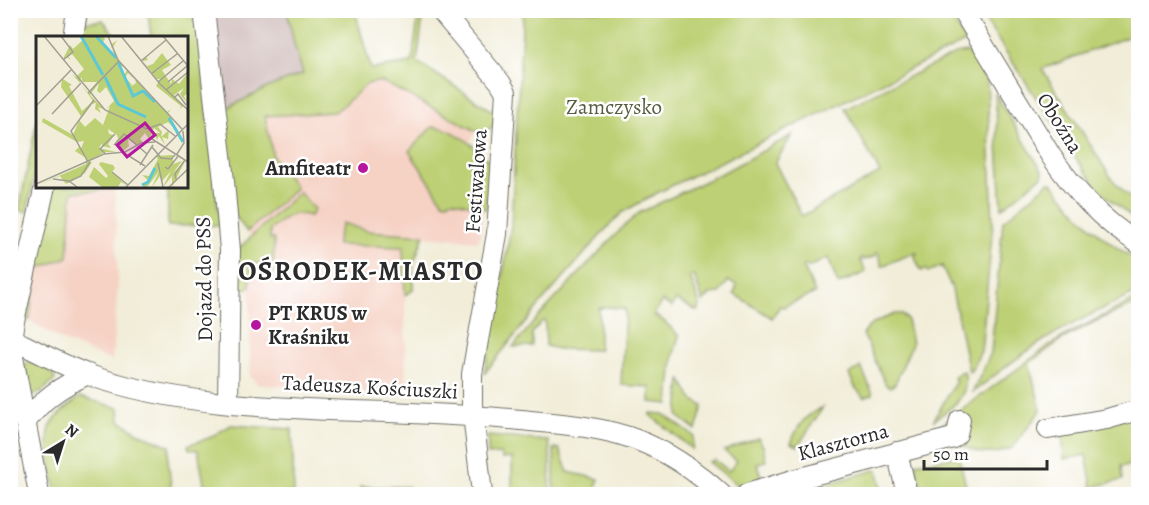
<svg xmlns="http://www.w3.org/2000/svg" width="1149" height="505" font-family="Alegreya,serif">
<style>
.built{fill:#f6d2c4}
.industrial{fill:#d1bfbe}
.green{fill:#bdd074;stroke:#747e50;stroke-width:1.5}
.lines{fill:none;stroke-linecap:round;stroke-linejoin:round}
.minor-casing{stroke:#706f68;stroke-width:22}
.minor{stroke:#fff;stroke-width:20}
.poi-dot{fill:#b5179e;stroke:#fff;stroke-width:2}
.labels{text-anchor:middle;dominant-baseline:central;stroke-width:5;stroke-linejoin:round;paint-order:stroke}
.park-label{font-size:21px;fill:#575d41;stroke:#fff}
.street-label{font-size:21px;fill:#2b2b2b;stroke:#fff}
.poi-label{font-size:21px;font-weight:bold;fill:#2b2b2b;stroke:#fff;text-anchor:end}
.district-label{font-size:27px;font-weight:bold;letter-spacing:1.5px;fill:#2b2b2b;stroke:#fff}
.inset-river{fill:none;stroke:#5cc8d6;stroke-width:3}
.inset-road{fill:none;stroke:#a29f93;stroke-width:1.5}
.view{fill:#b5179e;fill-opacity:0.15;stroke:#b5179e;stroke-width:3}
.inset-edge{fill:none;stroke:#2b2b2b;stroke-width:3}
</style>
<rect width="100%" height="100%" fill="#fff"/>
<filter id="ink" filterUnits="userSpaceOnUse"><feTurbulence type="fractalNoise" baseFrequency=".0167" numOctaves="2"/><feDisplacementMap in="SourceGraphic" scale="12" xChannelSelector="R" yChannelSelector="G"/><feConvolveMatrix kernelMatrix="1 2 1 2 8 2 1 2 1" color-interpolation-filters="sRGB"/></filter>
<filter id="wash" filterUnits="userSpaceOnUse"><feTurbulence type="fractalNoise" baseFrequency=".008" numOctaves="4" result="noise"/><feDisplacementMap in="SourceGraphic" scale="24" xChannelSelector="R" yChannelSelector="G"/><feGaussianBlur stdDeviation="1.35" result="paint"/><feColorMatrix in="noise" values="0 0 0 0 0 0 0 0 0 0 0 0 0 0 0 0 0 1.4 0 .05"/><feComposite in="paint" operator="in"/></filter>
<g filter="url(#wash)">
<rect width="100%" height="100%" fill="#f1edd8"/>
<path class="built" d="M370,69L476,131L466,149L484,171L482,226L479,241L424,236L413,265V290L405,295L406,387H398V394L331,389V382L323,381L320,385L314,384L312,380H304L303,387L258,385L253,378H250V287L238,249L251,238L234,214L271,86Z
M115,190L118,284L112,361L63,341L29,320L37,269L68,257L72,192Z"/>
<path class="industrial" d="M213,11H287L294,44L304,74L271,86L223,110Z"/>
<path class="green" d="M85,10L87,11L85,22L103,20L117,37L80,38Z
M424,10L417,62L496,113L497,120C492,129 487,133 476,131L383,82H375L367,84L335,112L265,116L273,157L296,188L247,232L234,214L223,110L271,86L303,74L294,44L287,11H355L371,69L412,63L419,11Z
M945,10L951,15L965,42L657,193L623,212L607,228L541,303L484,374L507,251L511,225L523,11Z
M163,11H181L198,23L220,225L168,226V188L121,189L72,192L68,257L37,269L29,320L23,317L52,186H186V38L151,37L148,13Z
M979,11H1138V33L1042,69L1112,179L1125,193L1138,203V222L1107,197L1094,183L1075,157Z
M967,52L971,54L987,80L993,224L981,351L971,371L969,372L952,289L942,266L928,272L926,269L921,271L914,255L917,254L916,252L882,266L878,252L875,253L876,256L864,260L863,258L860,259L866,272L838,284L828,258L808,267L806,265L803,266L815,293L783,307L780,306L772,318L734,294L737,285L728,281L720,293L710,294L703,302L694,275L690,276L700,306L697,311L676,300L672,307L662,301L654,315L664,321L679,336L673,357L669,404L650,402V387L621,385L625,309L611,307L599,308V350L558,349L546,346L545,321H542L532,333V346L513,347L539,316L623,227L639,213L726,171L792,135L775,163L802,216L880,173L845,108L955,54Z
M995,93L1043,172L1042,176L1002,208Z
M37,120V163L27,212L19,210Z
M433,127C452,126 480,149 491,164L486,209L453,200L446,203L443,202L409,151L429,130Z
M1049,182L1052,183C1076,213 1103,243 1138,260V292C1109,306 1080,319 1051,336C1024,352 997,373 972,393L991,353L1003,221Z
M299,192L314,209L310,216C289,210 285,218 270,230V239H274L273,276L264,275V263L252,264V276L250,277V286L247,289L238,287V249Z
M342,223L367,231L424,235L413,265V290L405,295L403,247L337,245C336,237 341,230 342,223Z
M1138,298V303L1096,321L1063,339L1029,363L1041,410L1012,448L996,453H980L965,447L952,426L947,430L926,436L1050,345L1068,334Z
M895,314H901L907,319L912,344L895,384L890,387L886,385L863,334C870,322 883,319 895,314Z
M28,362C38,363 53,369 55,380L42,391L34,395L28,390L24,367Z
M861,367L873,394L864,398L855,387L849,374Z
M964,371C971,397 951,408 933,421L956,381L954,378L960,372Z
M681,379L692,399L703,406L696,430L678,416Z
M80,397L119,408L120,421L141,434L170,446L168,460L172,494H57C53,476 42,439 52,424C58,413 70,405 80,397Z
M823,407L798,446L791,443C798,424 805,416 823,407Z
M650,413L663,414L694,436L692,449L650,415Z
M1138,415V465L1121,466L1122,480L1092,487L1086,455L1064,459L1062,430Z
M231,425L292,429L294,494H206L198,450L189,449L188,445L209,438Z
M488,436L548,441L550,448V494H512V458L502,459L501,454L488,455Z
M758,438L763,446L766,461L757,463L762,479L739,486L709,462L715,460L729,471L737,461L724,451Z
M554,448L559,449L568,472L599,479L593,494H554Z
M959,457L968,494H923L915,463Z
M875,470L878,472L883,494H806L805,490Z
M360,487H409V494H361Z"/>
</g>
<g filter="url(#ink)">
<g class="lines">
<defs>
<path id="minor" d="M204,10L224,181L230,250L228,403
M440,10L500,82L506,92L497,234L472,374V405L482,494
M962,10L1051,156C1076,192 1101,220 1138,243
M73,38L77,10
M10,338C36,351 62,365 89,375C131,390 177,398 222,403C321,413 422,410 521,420C560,424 601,426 637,440C668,452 697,472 721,494
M25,423C43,398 60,387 88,374
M1048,429L1107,419L1138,410
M897,452L907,494
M39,494L13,357L11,339L14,321L45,186
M747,494L790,481L953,438L957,434L960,420"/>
</defs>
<use href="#minor" class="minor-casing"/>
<use href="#minor" class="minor"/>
</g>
</g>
<g class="poi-dot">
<circle cx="363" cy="168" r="6"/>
<circle cx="256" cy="325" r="6"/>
</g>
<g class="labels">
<g class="park-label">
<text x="614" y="107">Zamczysko</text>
</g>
<g class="street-label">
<text transform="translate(1060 123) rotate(58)">Oboźna</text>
<text transform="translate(476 181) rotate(-86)">Festiwalowa</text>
<text transform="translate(204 279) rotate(-91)">Dojazd do PSS</text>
<text transform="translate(370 387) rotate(3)">Tadeusza Kościuszki</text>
<text transform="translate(843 442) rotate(-15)">Klasztorna</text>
</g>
<g class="poi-label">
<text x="351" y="168">Amfiteatr</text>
<text x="268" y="313" text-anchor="start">PT KRUS w<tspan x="268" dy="24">Kraśniku</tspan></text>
</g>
<g class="district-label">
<text x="361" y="271">OŚRODEK-MIASTO</text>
</g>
</g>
<g transform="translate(36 36)">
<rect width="152" height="152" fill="#f1edd8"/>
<path d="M45,0H67L69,3L66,7L77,19L78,18L76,13L75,9L81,4L76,13L87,30L83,32L88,40L91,34L98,43L92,37L89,41L96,49L94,51L100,47L99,43L124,70L131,76L135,73L132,77L142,96L132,86L122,91L126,96L125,101L133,94L132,103L126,101L129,109L123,100L121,104L119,98L115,99L117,97H124L118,92L113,103L109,97L104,103L107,106L100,109L92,103L93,110L86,116L81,99L72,93L73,98L78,99L72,108L75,112L66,110V107L63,112L80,116H69L53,125L56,126L49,137L30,148L24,140L0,150L50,128V122L52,125L48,118L50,122L39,115L43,111L41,106L45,113L48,105L41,106L6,86L7,82L37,99L45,80L25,51L26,43L30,39L27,43L36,49L33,50L46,75L57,65L45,48L52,57L61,46H47L45,41L44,47L39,53L44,47L36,38L40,41L48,33L36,18L32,20L35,24L31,21L27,23L34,9L37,13L47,4ZM63,47L61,55L64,57L70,51L78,65L69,74L74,70L67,89L59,82L49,91L43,84L55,68L60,67L59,73L65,77L62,71L69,74L54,59ZM126,17L135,29L126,34L135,48L136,43L143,48L151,38V58L148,60L151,66L146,61L151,68L144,58L148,52L138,59L147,70L144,73L145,70L120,50L124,43H121L106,24L110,21L112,24L107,25L111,30L117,28ZM137,119V128L146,125L137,137L149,125L136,151V140L127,151L135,135L126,145L124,140L116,151L123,135L111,151H107L112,144L106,139L113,140L122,123L119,120ZM65,126L77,129L79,132L76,136L91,150L85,146L82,151H66L53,141L58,131L70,142L72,140L63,128Z" fill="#bdd074" fill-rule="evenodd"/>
<path class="inset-river" d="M45,0L67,39M60,0L80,22M82,26L97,60L107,55L119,66M69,41L82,68L110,81M133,82L147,106M106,149L112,146L119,132"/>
<path class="inset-road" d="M8,0L69,74L111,93L124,88L139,100M25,0L37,16L27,24M72,0L82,24L146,93M85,0L124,48L152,74M127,0L152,30M105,25L130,4M115,38L141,18M122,46L147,25M132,46L151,30M130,54L152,36M52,57L83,25M138,62L142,58L150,69M0,70L35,34M16,78L45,47M116,103L152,126M81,104L88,117L109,130M78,109L88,98L111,118M116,111L125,122L135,123L139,119M69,117L64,113L79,98M141,118L148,107L147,95M52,126L35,95L58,64M122,127L127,151M104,129L117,109M129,131L132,133L143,119M76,136L92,149M17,143L33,145L41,151M140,143L139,138L149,124M32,146L45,140L54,126M0,148L68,118L89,116L105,107L119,106M90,151L152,88M133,151L152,133"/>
<path class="view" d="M109,87L119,99L91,121L81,109Z"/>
<rect width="152" height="152" class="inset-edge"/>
</g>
<rect width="1149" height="505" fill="none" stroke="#fff" stroke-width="36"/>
<g transform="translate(63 442) rotate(38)" stroke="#ffffff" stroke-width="4.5" paint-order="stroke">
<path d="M0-4.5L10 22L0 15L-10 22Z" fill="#2b2b2b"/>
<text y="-9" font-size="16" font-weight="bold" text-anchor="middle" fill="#2b2b2b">N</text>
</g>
<path d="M924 460v9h123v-9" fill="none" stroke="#2b2b2b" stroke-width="3"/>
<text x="933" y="460" font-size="18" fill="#2b2b2b" stroke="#ffffff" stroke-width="4.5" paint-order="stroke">50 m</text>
</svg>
